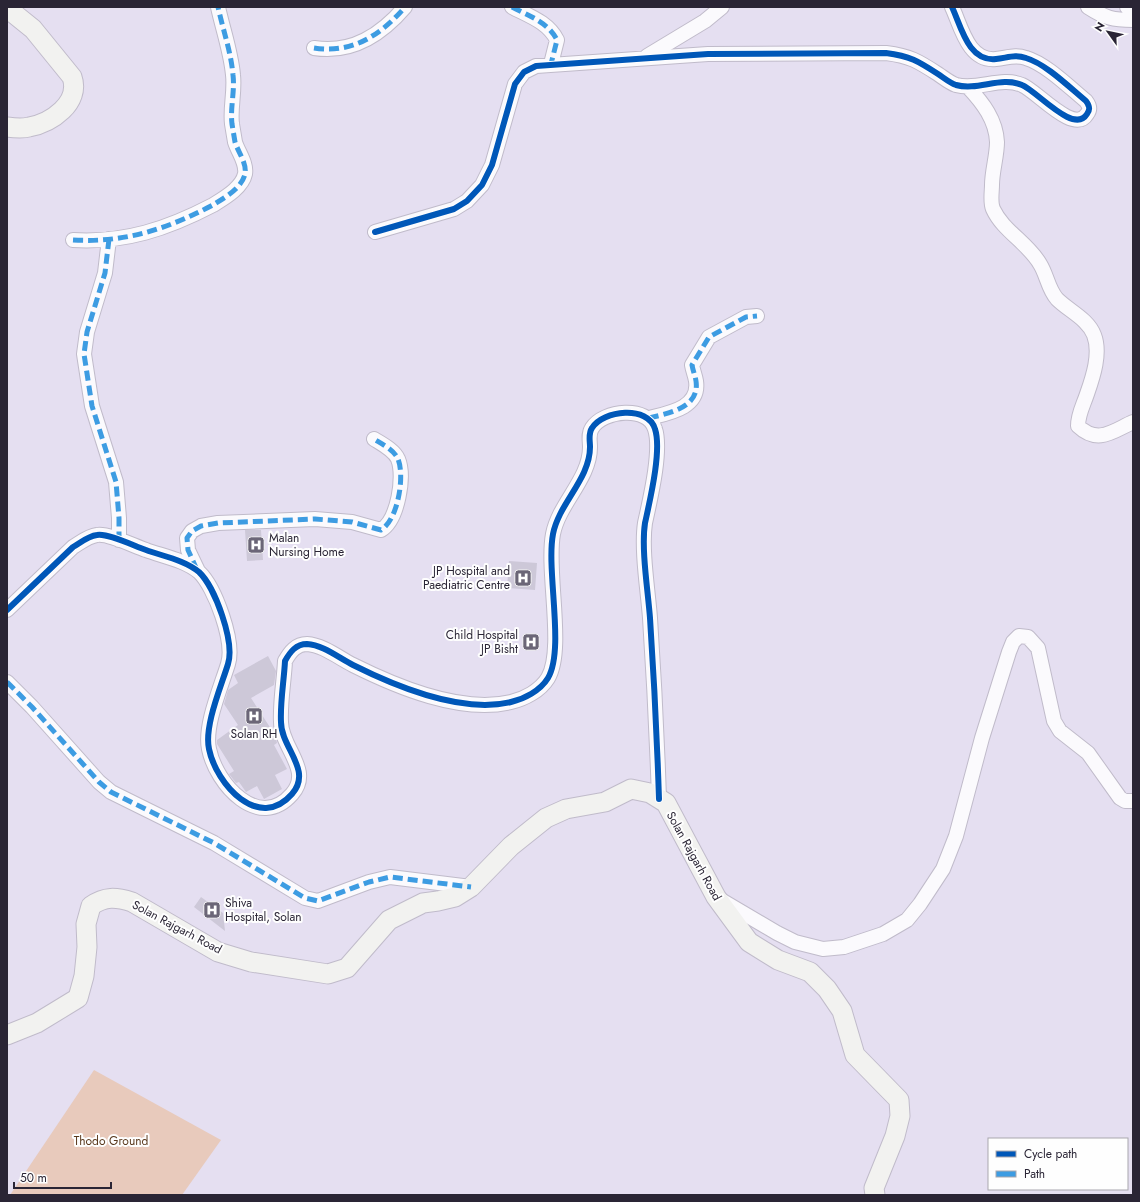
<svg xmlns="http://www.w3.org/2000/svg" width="1140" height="1202" font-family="Jost,sans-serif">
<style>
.green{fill:#e8cabc}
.building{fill:#cdc8d8}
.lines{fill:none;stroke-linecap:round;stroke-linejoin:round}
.minor-casing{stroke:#c0bbca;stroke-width:16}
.secondary-casing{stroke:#c0bbca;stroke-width:21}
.minor{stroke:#fbfafd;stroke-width:14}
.secondary{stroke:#f2f2f0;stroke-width:19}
.quiet{stroke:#3d9ce2;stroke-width:5;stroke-dasharray:10 5;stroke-linecap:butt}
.cycleway-casing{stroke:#fefefe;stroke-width:8}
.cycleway{stroke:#0057b8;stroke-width:6}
.labels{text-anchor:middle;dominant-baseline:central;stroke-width:4;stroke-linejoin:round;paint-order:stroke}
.poi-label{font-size:12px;fill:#2a2535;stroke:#fefefe;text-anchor:start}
.street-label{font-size:12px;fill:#2a2535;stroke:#fefefe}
.park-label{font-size:12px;fill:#59391d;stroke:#fefefe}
</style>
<rect width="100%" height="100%" fill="#e5dff1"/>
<path class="green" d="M94,1070L221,1140L182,1195H10Z"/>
<path class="building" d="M245,530H261L263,560L247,561Z
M509,561L537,563L535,590L507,588Z
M268,656L276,671L274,685L251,698L275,735L277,743L274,745L287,769L275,775L282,789L264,799L257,786L246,792L239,782L236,783L229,774L234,771L217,744V740L238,725L224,704L228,690L238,683L234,675Z
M201,897L223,913L225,931L194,907Z"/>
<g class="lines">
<defs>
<path id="minor" d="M512,7C529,16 548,22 557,40L551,64
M1088,7C1105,18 1113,20 1133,20
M1127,7L1133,13
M314,48C352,54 381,35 405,7
M647,56L705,21L722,7
M968,87C983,103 996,120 997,142C997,156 992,171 992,185C992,192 990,202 993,209C1003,231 1028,243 1040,264C1047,275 1048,289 1057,299C1069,311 1088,319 1094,335C1101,353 1093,377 1087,394C1083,406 1078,414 1078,426C1098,445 1113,431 1133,422
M375,232L454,209L467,201L482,185L492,165L515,84L524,72L536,66L708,54L886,53C910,56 918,61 938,74C944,78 950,83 956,85C978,91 1001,76 1022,85C1037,91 1074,135 1087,114C1091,109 1089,105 1086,101C1069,87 1046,64 1026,58C1015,54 1007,58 996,59C968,62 961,26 952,7
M109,239L105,273L87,332L84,354L92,406L116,482L119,518V540
M73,240C125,243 167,229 213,205C224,198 242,188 245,174C247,163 238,152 235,142C234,136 233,130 232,124C230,108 235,91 233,75C231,52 223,30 218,7
M649,418C669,413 700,408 696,381C695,375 693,371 692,365L709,337L746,317L757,316
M198,571L188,550L187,538L192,531L201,526L218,523L315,519L352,522L381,530C398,520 405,476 398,459C394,450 382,444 374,439
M7,610L73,547C80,543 88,536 97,535C108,533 134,546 146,550C162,556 185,560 199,572C215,587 235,642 228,664C221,687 204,726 209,749C216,784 259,832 292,794C313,770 281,748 281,722C280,702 284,681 285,661C290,652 296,644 307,644C323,645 339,658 353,665C397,687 461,714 511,702C524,699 540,691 548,678C565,649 546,571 553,534C559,503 590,479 590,447C590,440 588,434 592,428C603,410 648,405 655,429C662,450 650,500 645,523C641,549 648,591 650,618C654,678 657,738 659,799
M7,682L32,707L99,782L111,792L214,843L305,898L318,901L369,882L390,877L471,887
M721,900L777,933L795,942L823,949L844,947L883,934L907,920L920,904L943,869L956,836L982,738L1009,652L1013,642L1019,636L1028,637L1038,648L1054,721L1060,731L1088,753L1120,798L1125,801H1133"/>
<path id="secondary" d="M7,8L33,29L72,77C81,103 51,123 29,127C22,129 14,128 7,127
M7,1035L37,1023L78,998L84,976L87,947L86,924L91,906C105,896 116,897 132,902L218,952L251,962L328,974L347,968L389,920L423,903L438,901L455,897L471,887L511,846L546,818L566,809L605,802L631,789L650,793L666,803L716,897L749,942L778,960L810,972L827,989L842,1011L855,1055L899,1100L900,1116L895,1136L874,1188L875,1195"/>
</defs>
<use href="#minor" class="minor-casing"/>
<use href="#secondary" class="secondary-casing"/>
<use href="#minor" class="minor"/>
<use href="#secondary" class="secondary"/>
<path class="quiet" d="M512,7C529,16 548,22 557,40L551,64
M314,48C352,54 381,35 405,7
M109,239L105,273L87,332L84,354L92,406L116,482L119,518V540
M73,240C125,243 167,229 213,205C224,198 242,188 245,174C247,163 238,152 235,142C234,136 233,130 232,124C230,108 235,91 233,75C231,52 223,30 218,7
M649,418C669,413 700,408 696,381C695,375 693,371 692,365L709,337L746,317L757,316
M197,570L188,550L187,538L192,531L201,526L218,523L315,519L352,522L381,530C398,520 405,476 398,459C394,450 382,444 374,439
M7,682L32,707L99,782L111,792L214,843L305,898L318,901L369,882L390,877L471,887"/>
<defs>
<path id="cycleway" d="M375,232L454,209L467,201L482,185L492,165L515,84L524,72L536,66L708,54L886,53C910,56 918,61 938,74C944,78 950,83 956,85C978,91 1001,76 1022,85C1037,91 1074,135 1087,114C1091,109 1089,105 1086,101C1069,87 1046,64 1026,58C1015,54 1007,58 996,59C968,62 961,26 952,7
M7,610L73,547C80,543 88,536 97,535C108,533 134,546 146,550C162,556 185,560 199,572C215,587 235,642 228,664C221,687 204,726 209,749C216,784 259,832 292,794C313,770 281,748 281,722C280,702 284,681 285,661C290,652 296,644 307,644C323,645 339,658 353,665C397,687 461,714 511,702C524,699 540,691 548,678C565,649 546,571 553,534C559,503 590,479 590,447C590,440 588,434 592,428C603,410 648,405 655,429C662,450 650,500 645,523C641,549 648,591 650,618C654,678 657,738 659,799"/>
</defs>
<use href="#cycleway" class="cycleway-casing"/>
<use href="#cycleway" class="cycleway"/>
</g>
<defs>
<symbol id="hospital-square" viewBox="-11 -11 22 22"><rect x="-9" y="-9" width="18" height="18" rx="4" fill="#6b6677" stroke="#fefefe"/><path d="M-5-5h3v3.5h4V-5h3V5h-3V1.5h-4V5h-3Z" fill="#fff"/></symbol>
</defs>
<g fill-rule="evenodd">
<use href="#hospital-square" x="246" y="535" width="20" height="20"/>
<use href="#hospital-square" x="513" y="568" width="20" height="20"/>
<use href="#hospital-square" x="521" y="632" width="20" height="20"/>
<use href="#hospital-square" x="244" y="706" width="20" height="20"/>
<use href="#hospital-square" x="202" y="900" width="20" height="20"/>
</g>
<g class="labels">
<g class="poi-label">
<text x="269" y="538">Malan<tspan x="269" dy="14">Nursing Home</tspan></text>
<text x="510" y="571" text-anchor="end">JP Hospital and<tspan x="510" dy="14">Paediatric Centre</tspan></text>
<text x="518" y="635" text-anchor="end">Child Hospital<tspan x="518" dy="14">JP Bisht</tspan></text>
<text x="254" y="734" text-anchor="middle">Solan RH</text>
<text x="225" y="903">Shiva<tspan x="225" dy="14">Hospital, Solan</tspan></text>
</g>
<g class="street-label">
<text transform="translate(694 856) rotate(61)">Solan Rajgarh Road</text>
<text transform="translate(177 927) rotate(28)">Solan Rajgarh Road</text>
</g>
<g class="park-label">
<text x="111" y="1141">Thodo Ground</text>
</g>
</g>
<rect width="1140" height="1202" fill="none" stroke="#2a2535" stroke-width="16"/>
<rect x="988" y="1138" width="140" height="52" fill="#fefefe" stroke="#a9a7ae"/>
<rect x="996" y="1151" width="20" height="6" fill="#0057b8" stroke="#a9a7ae"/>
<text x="1024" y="1158" font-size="12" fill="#2a2535">Cycle path</text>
<rect x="996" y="1171" width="20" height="6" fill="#3d9ce2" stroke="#a9a7ae"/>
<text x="1024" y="1178" font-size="12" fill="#2a2535">Path</text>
<g transform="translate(1108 32) rotate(303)" stroke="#fefefe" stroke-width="3" paint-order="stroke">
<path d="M0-3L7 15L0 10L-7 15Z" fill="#2a2535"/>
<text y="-6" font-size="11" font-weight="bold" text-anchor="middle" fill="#2a2535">N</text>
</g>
<path d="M14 1182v6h97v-6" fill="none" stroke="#2a2535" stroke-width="2"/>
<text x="20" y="1182" font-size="12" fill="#2a2535" stroke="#fefefe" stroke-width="3" paint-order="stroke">50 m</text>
</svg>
